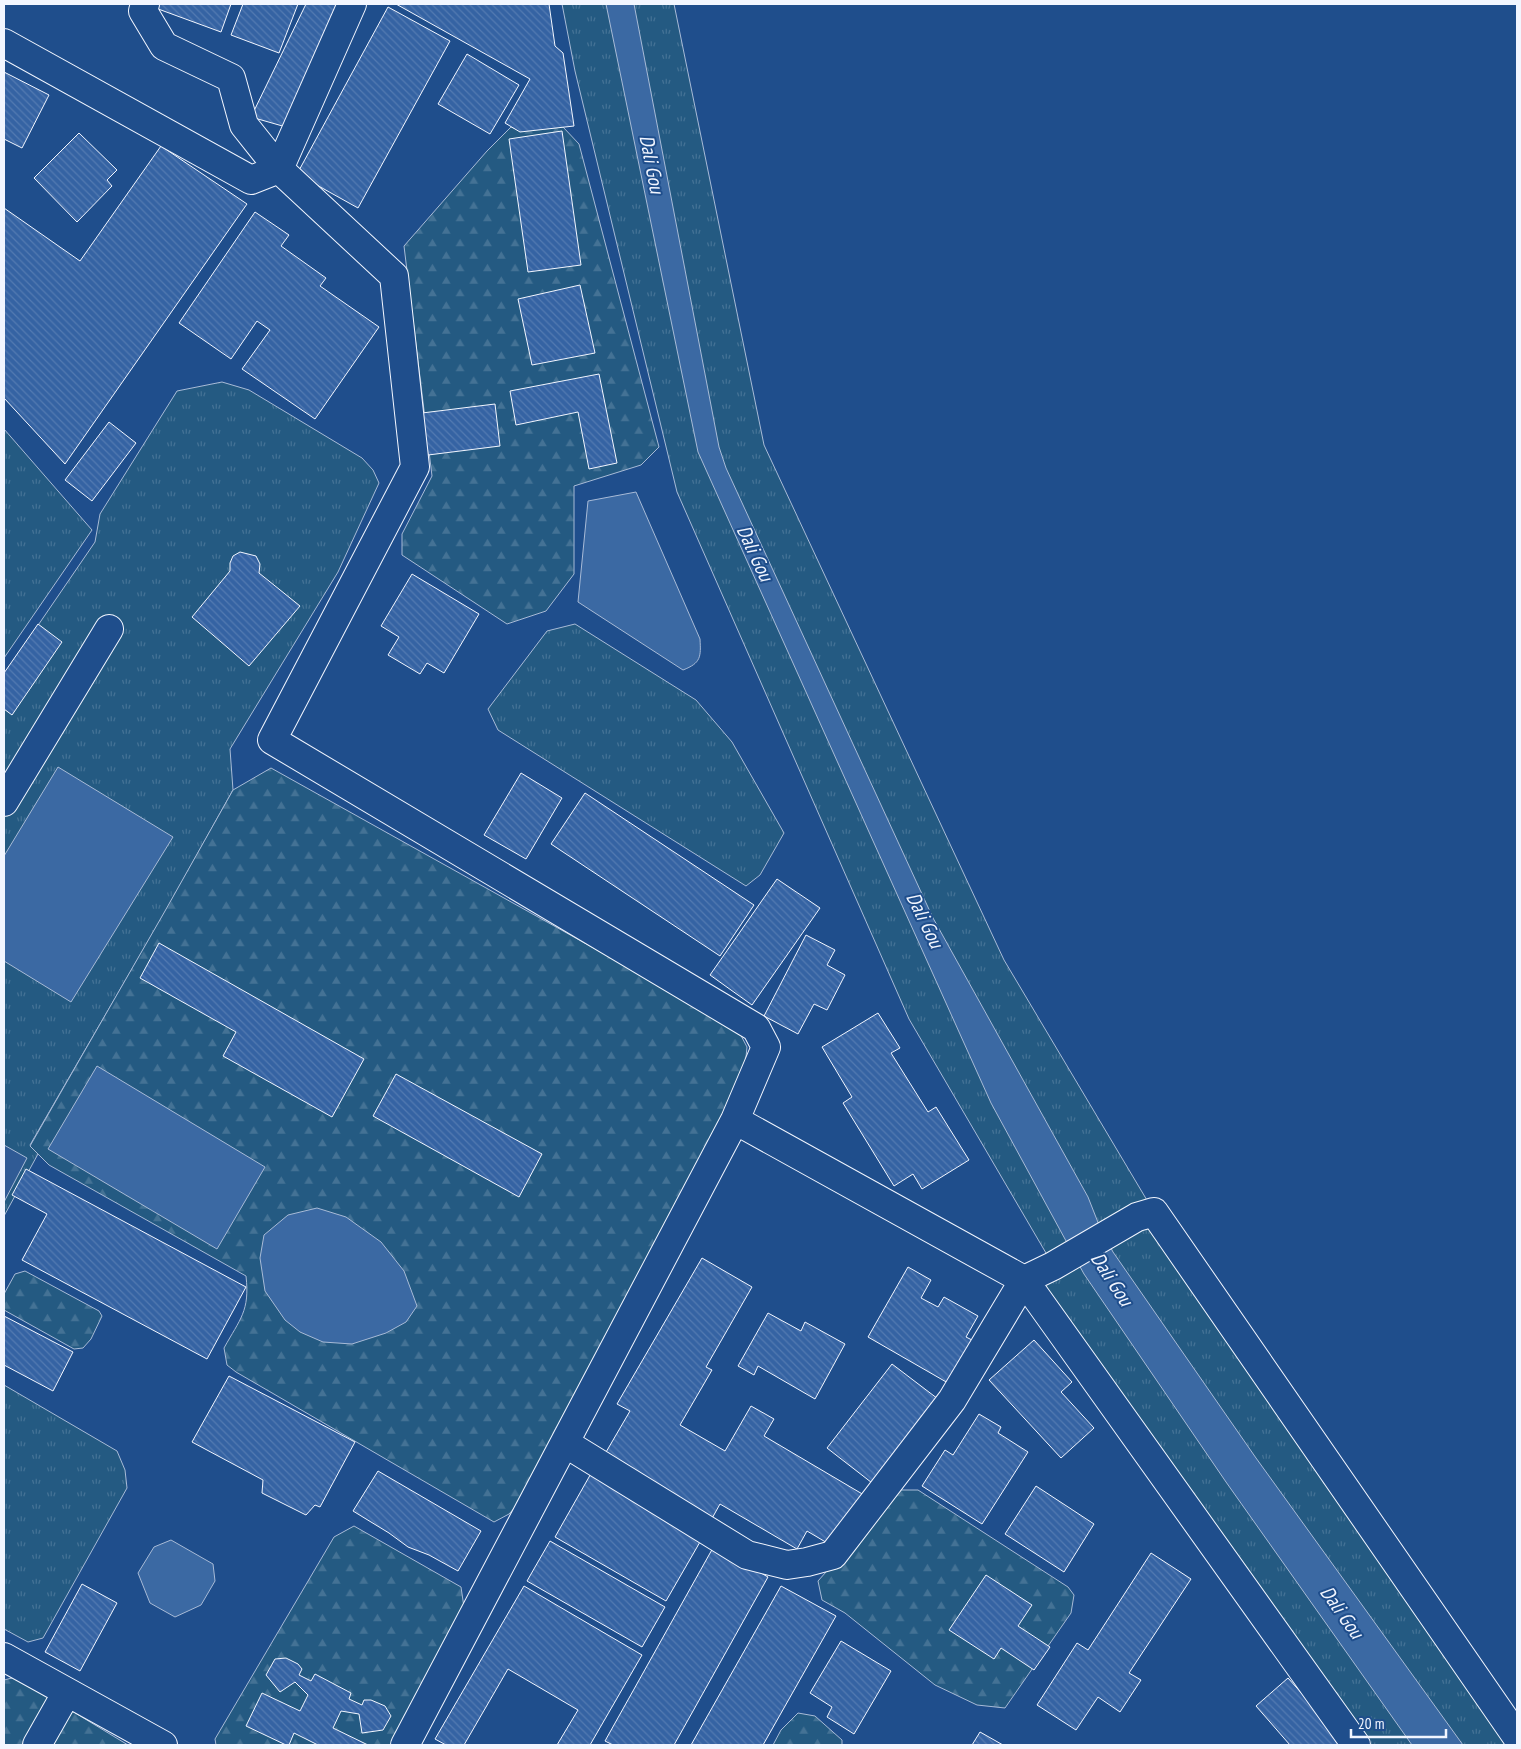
<svg xmlns="http://www.w3.org/2000/svg" width="1521" height="1749" font-family="'PT Sans Narrow',sans-serif">
<style>
.grass{fill:url(#grass-tufts);stroke:#a8bbd7}
.forest{fill:url(#forest-firs);stroke:#a8bbd7}
.parking{fill:#305b95;stroke:#a8bbd7}
.water{fill:#3b69a3;stroke:#a8bbd7}
.building{fill:url(#building-back-hatch);stroke:#f2f6ff}
.lines{fill:none;stroke-linecap:round;stroke-linejoin:round}
.minor-casing{stroke:#f2f6ff;stroke-width:30}
.minor{stroke:#1f4e8c;stroke-width:28}
.labels{text-anchor:middle;dominant-baseline:central;stroke-width:4;stroke-linejoin:round;paint-order:stroke}
.water-label{font-size:20px;font-style:italic;fill:#f2f6ff;stroke:#1f4e8c}
</style>
<defs>
<pattern id="grass-tufts" width="24" height="20" patternUnits="userSpaceOnUse" patternTransform="scale(1.25)"><rect width="24" height="20" fill="#245a82"/><path d="M3 7l-1-3M5 7V3M7 7l1-3M15 17l-1-3M17 17v-4M19 17l1-3" fill="none" stroke="#447295"/></pattern>
<pattern id="forest-firs" width="22" height="20" patternUnits="userSpaceOnUse" patternTransform="scale(1.25)"><rect width="22" height="20" fill="#245a82"/><path d="M5 1l3.5 6h-7zM16 11l3.5 6h-7z" fill="#447295"/></pattern>
<pattern id="building-back-hatch" width="6" height="6" patternUnits="userSpaceOnUse" patternTransform="scale(1.25)"><rect width="6" height="6" fill="#3563a3"/><path d="M-1 5l2 2M0 0l6 6M5-1l2 2" fill="none" stroke="#537ab1"/></pattern>
</defs>
<rect width="100%" height="100%" fill="#1f4e8c"/>
<path class="grass" d="M562,4H674L764,445L1004,960L1154,1212L1517,1745H1357L1024,1280L1053,1265L909,1019L677,492L575,71Z
M222,382L249,390L362,458L373,470L379,483L338,572L230,749L233,790L165,912L30,1145L38,1154L4,1216V675L95,542L100,514L177,391Z
M4,429L92,530L4,658Z
M575,624L696,700L732,742L784,833L760,875L746,886L498,730L488,709L547,631Z
M4,1385L117,1451L125,1470L127,1488L43,1638L28,1642L4,1629Z"/>
<path class="forest" d="M511,127L520,131L563,127L579,144L659,447L641,465L574,486V574L546,611L507,624L402,555V534L432,476L404,246L487,151Z
M271,768L737,1028L747,1047L744,1077L528,1493L509,1514L494,1522L236,1372L227,1365L224,1348C240,1319 250,1311 246,1276L49,1165L30,1146L165,911L233,790Z
M25,1271L99,1311L102,1316L91,1339L83,1348L74,1349L4,1310V1294L15,1274Z
M899,1490H918L1068,1587L1074,1595L1071,1613L1005,1708L977,1705L935,1685L845,1613L822,1600L818,1581Z
M354,1526L461,1587L465,1614L396,1745H216L215,1739L334,1537Z
M16,1677L128,1745H4V1680Z
M798,1713L815,1716L842,1740V1745H773L781,1730Z"/>
<path class="parking" d="M4,1145L27,1158L4,1202Z"/>
<path class="water" d="M606,4H634L719,447L726,468L933,918L1088,1197L1099,1225L1113,1252L1256,1458L1463,1745H1412L1226,1482L1084,1274L991,1103L698,452Z
M636,492L700,639C701,657 701,663 683,670L578,602L588,501Z
M58,767L173,837L71,1002L4,961V856Z
M97,1066L265,1167L217,1249L48,1149Z
M317,1208L346,1217L381,1242L404,1271L417,1306L406,1322L386,1333L352,1344L323,1342L300,1332L285,1320L265,1291L260,1258L264,1235L288,1215Z
M171,1540L213,1564L215,1581L201,1605L175,1617L150,1603L138,1573L154,1547Z"/>
<path class="building" d="M151,4H231L221,32L150,6Z
M243,4H298L279,53L231,35Z
M306,4H346L286,127L251,117Z
M396,4H549L555,46L563,53L574,126L520,132L505,123L530,79Z
M388,7L450,41L358,208L297,174Z
M467,54L519,85L490,134L438,104Z
M4,72L49,95L22,148L4,139Z
M562,131L581,265L528,272L509,139Z
M79,133L117,170L107,180L112,186L77,222L34,178Z
M161,146L247,204L65,464L4,398V208L80,261Z
M255,212L289,235L281,246L326,278L320,286L379,327L315,419L242,369L270,330L257,321L231,359L179,323Z
M580,285L595,353L532,365L518,299Z
M599,374L617,463L589,469L578,412L516,425L510,391Z
M495,404L500,446L428,455L422,413Z
M109,422L136,443L92,501L65,480Z
M240,552L256,556L260,564L259,573L300,606L249,666L192,617L230,571V563L233,556Z
M412,574L479,614L444,673L427,663L420,674L388,655L399,637L381,626Z
M38,624L62,642L12,715L4,709V673Z
M521,773L562,798L526,859L484,835Z
M585,793L754,905L720,956L551,844Z
M777,879L820,908L752,1005L710,975Z
M806,935L835,950L827,965L845,975L827,1010L814,1004L798,1034L764,1016Z
M159,943L364,1059L332,1117L223,1056L236,1032L140,978Z
M878,1013L900,1048L891,1053L928,1112L936,1107L969,1160L922,1189L913,1174L894,1186L843,1103L852,1097L822,1047Z
M396,1074L542,1154L519,1197L373,1116Z
M26,1169L246,1287L207,1359L22,1260L47,1214L12,1195Z
M702,1258L752,1287L706,1367L712,1370L680,1425L725,1451L751,1406L774,1419L764,1436L864,1495L834,1547L807,1531L797,1549L720,1504L710,1522L602,1459L630,1411L617,1404Z
M908,1267L931,1280L921,1298L938,1307L944,1297L978,1316L966,1337L972,1340L948,1383L868,1337Z
M768,1313L801,1331L805,1322L845,1344L815,1399L758,1366L754,1375L738,1366Z
M4,1316L73,1352L53,1391L4,1365Z
M1034,1340L1072,1382L1061,1392L1094,1428L1061,1458L989,1380Z
M892,1364L942,1402L876,1486L827,1448Z
M229,1376L355,1442L320,1507L315,1505L306,1515L262,1493L263,1480L192,1442Z
M979,1414L1001,1427L998,1433L1028,1452L982,1524L922,1486L945,1450L953,1455Z
M593,1470L704,1535L666,1601L555,1537Z
M378,1471L481,1531L458,1571L429,1555L408,1547L389,1533L353,1511Z
M1036,1486L1094,1524L1064,1572L1005,1534Z
M550,1541L665,1607L642,1647L527,1581Z
M714,1546L768,1577L674,1745H613L605,1741Z
M1151,1553L1191,1579L1129,1673L1141,1680L1120,1712L1098,1697L1076,1730L1037,1705L1077,1643L1088,1650Z
M986,1575L1032,1605L1018,1626L1050,1647L1034,1670L1001,1648L994,1659L949,1630Z
M82,1584L117,1603L80,1671L45,1652Z
M524,1586L642,1655L590,1745H557L578,1710L508,1669L464,1745H446L435,1739Z
M781,1586L836,1616L763,1745H691Z
M841,1641L891,1671L854,1734L827,1717L832,1707L810,1693Z
M286,1658L298,1664L302,1669L299,1675L311,1681L315,1674L351,1693L349,1699L362,1705L364,1700H371L385,1706L391,1716L383,1730L362,1733L359,1714L341,1711L333,1728L368,1745H318L294,1733L289,1745H286L246,1726L262,1693L300,1711L308,1695L295,1682L280,1692L266,1675L275,1659Z
M1288,1678L1348,1745H1290L1256,1706Z
M980,1732L1003,1745H972Z"/>
<g class="lines">
<defs>
<path id="minor" d="M352,4L279,169L394,276L415,467L272,740L756,1028L766,1047L735,1120L405,1745
M4,43L251,180L279,169L244,125L231,78L164,46L143,11L145,4
M4,802L109,629
M735,1120L1024,1280L1356,1745
M565,1443L747,1555L787,1565L807,1562L833,1555L952,1400L1024,1280L1053,1266L1137,1217L1154,1212L1517,1737
M4,1657L163,1745
M37,1745L67,1692"/>
</defs>
<use href="#minor" class="minor-casing"/>
<use href="#minor" class="minor"/>
</g>
<g class="labels">
<g class="water-label">
<text transform="translate(652 164) rotate(79)">Dali Gou</text>
<text transform="translate(755 553) rotate(65)">Dali Gou</text>
<text transform="translate(925 920) rotate(64)">Dali Gou</text>
<text transform="translate(1112 1279) rotate(57)">Dali Gou</text>
<text transform="translate(1342 1612) rotate(55)">Dali Gou</text>
</g>
</g>
<rect width="1521" height="1749" fill="none" stroke="#f2f6ff" stroke-width="10"/>
<path d="M1351 1729v8h95v-8" fill="none" stroke="#f2f6ff" stroke-width="2.5"/>
<text x="1358" y="1729" font-size="15" fill="#f2f6ff" stroke="#1f4e8c" stroke-width="4" paint-order="stroke">20 m</text>
</svg>
